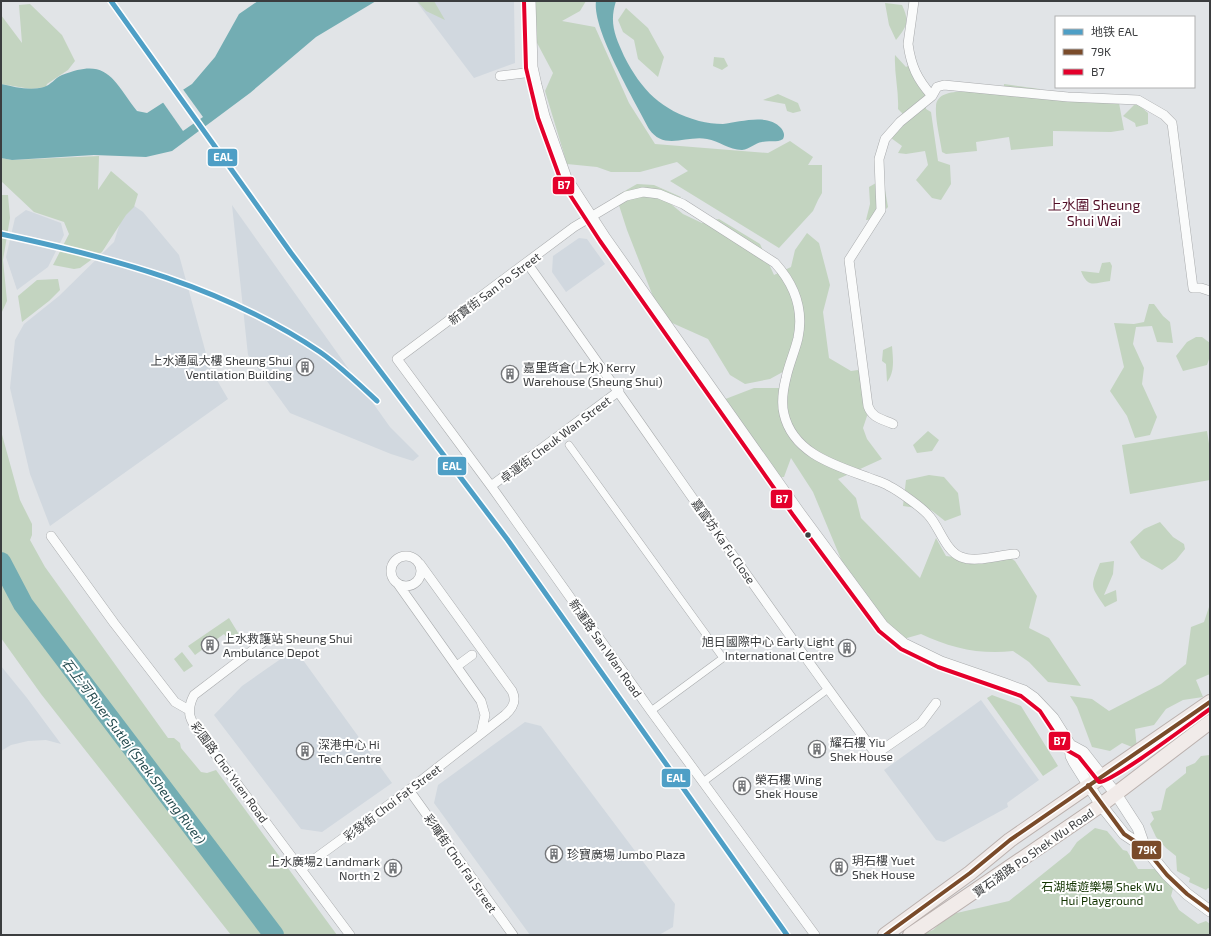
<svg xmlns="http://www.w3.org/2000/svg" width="1211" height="936" font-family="'Exo 2','Noto Sans SC',sans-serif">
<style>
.built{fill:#d1d8df}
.green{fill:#c3d4c0}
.water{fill:#73adb3}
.pier{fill:#e1e4e7}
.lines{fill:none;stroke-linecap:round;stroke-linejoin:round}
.river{stroke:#73adb3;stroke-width:20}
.pedestrian-casing{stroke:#a9abad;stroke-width:8}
.minor-casing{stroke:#a9abad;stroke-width:10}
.tertiary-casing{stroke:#a9abad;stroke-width:12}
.primary-casing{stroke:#bbb1ae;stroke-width:16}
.pedestrian{stroke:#fafbfb;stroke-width:7}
.minor{stroke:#fafbfb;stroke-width:9}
.tertiary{stroke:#fafbfb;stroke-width:11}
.primary{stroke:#f1ebe9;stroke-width:14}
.bus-1-casing{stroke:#fff;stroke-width:7}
.bus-2-casing{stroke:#fff;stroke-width:7}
.bus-1{stroke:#7a4b2a;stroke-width:4}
.bus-2{stroke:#e4002b;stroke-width:4}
.metro-1-casing{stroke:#fff;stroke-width:8}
.metro-1{stroke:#4e9fc6;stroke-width:5}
.bus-dot{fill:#3b3d3f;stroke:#fff;stroke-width:1.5}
.labels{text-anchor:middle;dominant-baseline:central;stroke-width:4;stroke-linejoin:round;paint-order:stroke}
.street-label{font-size:12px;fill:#3b3d3f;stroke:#fff}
.poi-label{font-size:12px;fill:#3b3d3f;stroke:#fff;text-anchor:start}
.park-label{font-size:12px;fill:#123300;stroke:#fff}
.water-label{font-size:13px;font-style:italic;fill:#22484c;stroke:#fff}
.quarter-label{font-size:14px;fill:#520e27;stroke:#fff}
.line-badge{stroke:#fff;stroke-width:1.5}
.badge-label{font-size:11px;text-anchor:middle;font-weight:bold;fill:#fff}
</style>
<rect width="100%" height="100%" fill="#e1e4e7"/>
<path class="built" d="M416,1H514L515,63L474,78Z
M127,201L143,212L179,255L210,368L228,399L50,526L30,474L10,388L15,340L24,324L59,296L114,242Z
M232,205L390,427L419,456L413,461L391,454L290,413L248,355Z
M26,210L61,223L64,235L48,267L17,290L6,257L15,218Z
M579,238L587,239L605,264L566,292L552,272L553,256Z
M295,649L392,783L322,832L301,829L214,715L242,686Z
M1,666L27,698L61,744L46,740L28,741L11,745L1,751Z
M981,700L1039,780L1007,803L1008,807L944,842L936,840L884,770Z
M525,722L541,726L675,904L673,927L659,935H530L434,803L438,785Z"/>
<path class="green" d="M417,1H434L445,20L426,11Z
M535,1H586L580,11L562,21L595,27L629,103L655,144L768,153L790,141L813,157L808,165H822V193L818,200L813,211L779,248L670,181L688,171L677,162L640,172H611L597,167L567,164L545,91L553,73L536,41Z
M885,3L902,5C910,22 907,26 896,40L889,25Z
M30,4L62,35L75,61L68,70L47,84L46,87L31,89L1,84V15L22,43L19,5Z
M626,8L648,28L664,57L658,77L638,59L634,40L623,32L618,20Z
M895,55L906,67L914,62L924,81L926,109L931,112L938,161L950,165L951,184L941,200L932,198L916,180L928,165L925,151L906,154L898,153L902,146L891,138L909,120L898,109C899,91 894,73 895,55Z
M714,57L724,58L728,66L722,70L713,66Z
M1004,84L1040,89V98L1119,103L1124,130L1111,132L1053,131V146L1011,150L1009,137L976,142L977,151L946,154L942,152C940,138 935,120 936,106C937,83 988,94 1003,95Z
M778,94L798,103L801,111L793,113L787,111L785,104L763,100Z
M1134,105H1139L1148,113V124L1136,127L1135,123L1123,116Z
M99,156L98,190L111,171L138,194L134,207L126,215L102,252L80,268L74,269L53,265L69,234L64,222L34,212L1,181V158L12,160Z
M883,179L888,207L876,219L866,220L870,204L869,187Z
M637,184L654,185L681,197L671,204L683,214L702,223L719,219L760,244L774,275L791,267L795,250L807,233L819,243L830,285L823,312L829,358L851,371L858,370L862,375L867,416L863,428L867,439L882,459L838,479L856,498L861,518L920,578L936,538L946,556L975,560L1009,557L1015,561L1037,596L1029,628L1049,638L1081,686L1048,682L1029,662L1013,651C981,655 950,648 921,634L907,638L906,652L869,617L832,567L843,564L813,492L791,458L784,477L765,478L715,403L754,388H783L790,368L770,379L745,384L730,375L708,339L670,322L654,299L627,230L616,196Z
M1,195H8L10,218L3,260L7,301L1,314Z
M1110,262L1112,266L1110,281C1094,283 1088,289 1081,271L1099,273L1102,263Z
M58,279L60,290L49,301L22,322L18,296L37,280Z
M1149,304H1154L1163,316L1170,322L1173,343L1157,342L1152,326L1136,327L1133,344L1144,368L1142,384L1157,417L1150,435L1135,438L1127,416L1110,391L1124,367L1114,323L1134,324L1144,322Z
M1196,337H1202L1210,343V356L1207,365L1183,371L1176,356L1187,342Z
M892,346C893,359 895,372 887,382L886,364L882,361L883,350Z
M1,431L20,500L32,524V535L30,540L45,567L168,738H174L180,743L181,748L201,772L207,773L216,770L337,935H231L41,694L1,638Z
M928,431L939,440L932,451L917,453L913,445Z
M1207,431L1210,450V480L1130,494L1122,445Z
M929,475L944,477L958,493L961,515L945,521L931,510L903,506L906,480Z
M1160,522L1173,537L1184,544L1185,549L1176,560L1162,570L1141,558L1130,542L1144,529Z
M1114,561L1113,574L1104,595L1116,590L1117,601L1105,607C1090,585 1090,588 1100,563Z
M1210,604V674L1196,680L1203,697L1183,700L1166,709L1154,725L1135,729L1137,749L1122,743L1110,751L1092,747L1077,707L1070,696L1092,699L1109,711L1161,684L1186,664L1191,627L1204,622Z
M229,618L240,636L230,642L224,634L195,655L188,646Z
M182,652L193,666L184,672L174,659Z
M992,695L1021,706L1058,766L1043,776L987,698Z
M1210,755V889L1208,888L1206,890L1189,882L1190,878L1177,871L1176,856L1166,848L1156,837L1150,824L1154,819L1151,812L1161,810L1166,789L1186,773V767L1195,763L1201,756Z
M1095,828L1107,831L1123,850L1127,851L1138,869H1159L1174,885L1171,896L1179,910L1198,924L1206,921L1210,924V935H920L933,930L948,915L1009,901L1070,852L1077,842Z"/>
<path class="water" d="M258,1H376L316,37L250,93L172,151L146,157L94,155L12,160L1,158V84C15,87 30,91 44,87C51,85 55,78 62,75C107,57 112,78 137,111L147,113L192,84L215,57L239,14Z
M596,1H616C609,23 615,36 624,56C642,91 661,110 699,121C707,123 715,124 723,124C740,122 768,113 781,128C784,132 785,135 783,139C777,143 769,140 762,142C755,143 750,149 742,150C729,150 719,141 707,139C686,135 664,151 649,129C635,101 592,30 596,1Z"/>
<path class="pier" d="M182,88L203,117L183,131L162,101Z"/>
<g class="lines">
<path class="river" d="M1,562L23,604L274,935"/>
<defs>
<path id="pedestrian" d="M569,445L723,658L651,711
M703,782L828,689"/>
<path id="minor" d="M500,76L533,72
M932,96L937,87L944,85L1068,97L1138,100L1164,115L1172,123L1193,288H1201L1210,291
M527,263C644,426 756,593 876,754L921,723L936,703
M893,424C882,419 872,418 868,406L849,260L881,210L879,159L885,139L900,122L932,96C917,79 911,66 908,44L914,1
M491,486L619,391
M51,536L114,623L175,702L189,710
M391 571a15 15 0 1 1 30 0a15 15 0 1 1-30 0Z
M398,584L481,701L485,715L481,733
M270,637L194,695C183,716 194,725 206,742L350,935
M457,666L472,655
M409,790L513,935
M301,869L409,790L505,715C513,708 517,701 512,691L420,564
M815,935L651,711L491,486L397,359L574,227L626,196L643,192L659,194L683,204L775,263C794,284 804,309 798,338C795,351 789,364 786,378C783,390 781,402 784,414C793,453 834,465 867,477C874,480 883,482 889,486C899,491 924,509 930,517C940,529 946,551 961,557C976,563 998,555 1015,554"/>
<path id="tertiary" d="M530,1L532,67L536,85L544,116L566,178L605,238L798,511L883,626L904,644L941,662L1005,684L1024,691L1034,698L1053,718L1070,745L1071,756L1074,762L1101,805L1124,834L1145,848L1167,875L1187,894L1210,911
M1070,745L1083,752L1116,794L1138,828L1145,848"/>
<path id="primary" d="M885,935L970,873L1010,840L1210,702
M910,935L1101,805L1210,722"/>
</defs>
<use href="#pedestrian" class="pedestrian-casing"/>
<use href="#minor" class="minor-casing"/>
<use href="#tertiary" class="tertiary-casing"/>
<use href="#primary" class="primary-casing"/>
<use href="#pedestrian" class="pedestrian"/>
<use href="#minor" class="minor"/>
<use href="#tertiary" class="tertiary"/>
<use href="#primary" class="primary"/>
<defs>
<path id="bus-1" d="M1088,785L1124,834L1145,848L1167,875L1187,894L1210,911
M885,935L970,873L1010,840L1210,702"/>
<path id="bus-2" d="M524,1L526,68L538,118L561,181L600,241L793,515L879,631L901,649L938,667L1021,696L1040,711L1065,749L1079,757L1099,782C1113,782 1193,721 1210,709"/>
</defs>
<use href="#bus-1" class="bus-1-casing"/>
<use href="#bus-2" class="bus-2-casing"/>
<use href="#bus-1" class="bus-1"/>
<use href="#bus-2" class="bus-2"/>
<defs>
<path id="metro-1" d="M111,1L291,253L507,539L787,935
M1,234C113,258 224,287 320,352C340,366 359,384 377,401"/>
</defs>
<use href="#metro-1" class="metro-1-casing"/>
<use href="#metro-1" class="metro-1"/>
</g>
<defs>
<symbol id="building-ring" viewBox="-11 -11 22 22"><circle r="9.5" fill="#fff" stroke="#75777a" stroke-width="1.5"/><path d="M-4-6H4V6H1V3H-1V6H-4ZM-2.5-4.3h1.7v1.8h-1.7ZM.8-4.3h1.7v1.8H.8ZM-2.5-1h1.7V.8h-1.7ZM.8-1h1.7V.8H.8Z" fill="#75777a"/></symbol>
</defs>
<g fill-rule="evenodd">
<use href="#building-ring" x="295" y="357" width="20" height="20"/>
<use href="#building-ring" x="500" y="364" width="20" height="20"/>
<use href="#building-ring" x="200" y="635" width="20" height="20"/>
<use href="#building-ring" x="837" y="638" width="20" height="20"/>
<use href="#building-ring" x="807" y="739" width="20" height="20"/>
<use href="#building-ring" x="295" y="741" width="20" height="20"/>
<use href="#building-ring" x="732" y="776" width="20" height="20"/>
<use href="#building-ring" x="544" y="844" width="20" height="20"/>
<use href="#building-ring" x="829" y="857" width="20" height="20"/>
<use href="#building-ring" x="383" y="858" width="20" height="20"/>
</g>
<circle class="bus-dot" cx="808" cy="535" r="3.5"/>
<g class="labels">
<g class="street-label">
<text transform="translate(494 288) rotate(-37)">新寶街 San Po Street</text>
<text transform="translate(555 439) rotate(-37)">卓運街 Cheuk Wan Street</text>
<text transform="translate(724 541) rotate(55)">嘉富坊 Ka Fu Close</text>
<text transform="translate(606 648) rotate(55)">新運路 San Wan Road</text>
<text transform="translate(230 772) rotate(54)">彩園路 Choi Yuen Road</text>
<text transform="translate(392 802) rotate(-37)">彩發街 Choi Fat Street</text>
<text transform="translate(1033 852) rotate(-35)">寶石湖路 Po Shek Wu Road</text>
<text transform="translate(461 863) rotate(55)">彩暉街 Choi Fai Street</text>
</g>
<g class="poi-label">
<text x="292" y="360" text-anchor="end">上水通風大樓 Sheung Shui<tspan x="292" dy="14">Ventilation Building</tspan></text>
<text x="523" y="367">嘉里貨倉(上水) Kerry<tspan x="523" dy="14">Warehouse (Sheung Shui)</tspan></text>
<text x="223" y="638">上水救護站 Sheung Shui<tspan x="223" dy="14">Ambulance Depot</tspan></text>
<text x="834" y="641" text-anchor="end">旭日國際中心 Early Light<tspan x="834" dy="14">International Centre</tspan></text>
<text x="830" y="742">耀石樓 Yiu<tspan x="830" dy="14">Shek House</tspan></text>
<text x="318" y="744">深港中心 Hi<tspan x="318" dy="14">Tech Centre</tspan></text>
<text x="755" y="779">榮石樓 Wing<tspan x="755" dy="14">Shek House</tspan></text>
<text x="567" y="854">珍寶廣場 Jumbo Plaza</text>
<text x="852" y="860">玥石樓 Yuet<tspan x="852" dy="14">Shek House</tspan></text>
<text x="380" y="861" text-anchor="end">上水廣場2 Landmark<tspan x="380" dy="14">North 2</tspan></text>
</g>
<g class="park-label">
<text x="1102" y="886">石湖墟遊樂場 Shek Wu<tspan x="1102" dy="14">Hui Playground</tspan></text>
</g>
<g class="water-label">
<text transform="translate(134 751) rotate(53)">石上河 River Sutlej (Shek Sheung River)</text>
</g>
<g class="quarter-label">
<text x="1094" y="204">上水圍 Sheung<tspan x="1094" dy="16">Shui Wai</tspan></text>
</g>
</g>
<g class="line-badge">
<rect x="207" y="148" width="31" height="19" rx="4" fill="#4e9fc6"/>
<rect x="552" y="176" width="23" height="19" rx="4" fill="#e4002b"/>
<rect x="437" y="456" width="30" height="20" rx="4" fill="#4e9fc6"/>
<rect x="770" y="489" width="23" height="20" rx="4" fill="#e4002b"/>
<rect x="1048" y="731" width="23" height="20" rx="4" fill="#e4002b"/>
<rect x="661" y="768" width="30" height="20" rx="4" fill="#4e9fc6"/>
<rect x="1131" y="840" width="31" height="20" rx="4" fill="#7a4b2a"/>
</g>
<g class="badge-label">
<text x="223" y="161">EAL</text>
<text x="564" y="189">B7</text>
<text x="452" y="470">EAL</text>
<text x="782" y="503">B7</text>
<text x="1060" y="745">B7</text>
<text x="676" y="782">EAL</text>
<text x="1147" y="854">79K</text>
</g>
<rect width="1211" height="936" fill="none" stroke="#3b3d3f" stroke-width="4"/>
<rect x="1055" y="16" width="140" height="72" fill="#ffffff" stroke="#b1b1b2"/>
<rect x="1063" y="29" width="20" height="6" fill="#4e9fc6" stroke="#b1b1b2"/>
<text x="1091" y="36" font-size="12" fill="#3b3d3f">地铁 EAL</text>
<rect x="1063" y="49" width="20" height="6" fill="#7a4b2a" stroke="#b1b1b2"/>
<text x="1091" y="56" font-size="12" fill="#3b3d3f">79K</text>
<rect x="1063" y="69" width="20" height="6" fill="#e4002b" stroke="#b1b1b2"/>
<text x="1091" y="76" font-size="12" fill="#3b3d3f">B7</text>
</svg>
